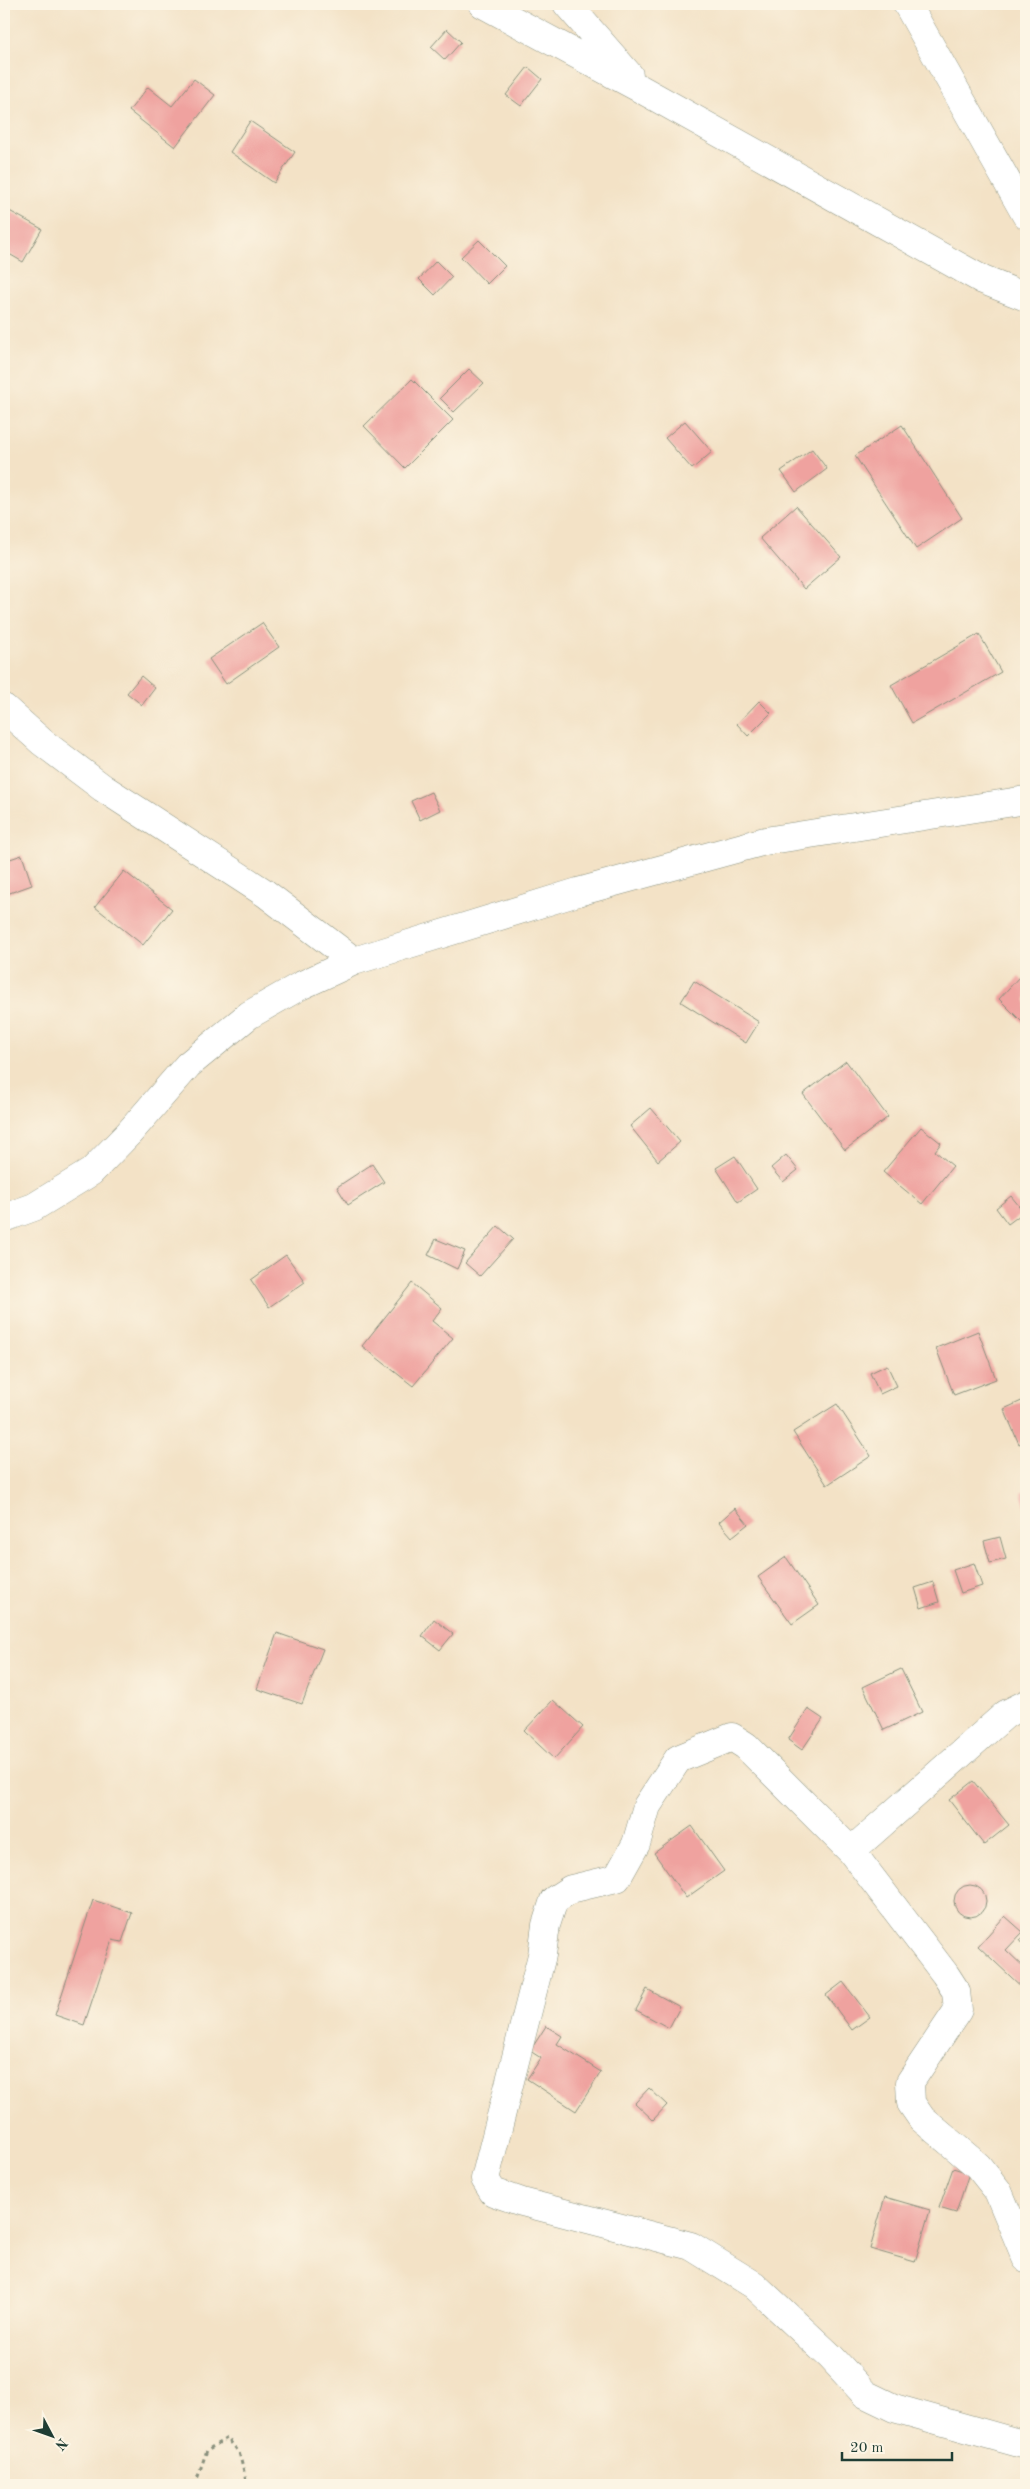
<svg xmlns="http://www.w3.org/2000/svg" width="1030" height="2489" font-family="'Old Standard TT',serif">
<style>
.building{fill:#efa29f}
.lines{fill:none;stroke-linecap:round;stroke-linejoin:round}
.street-casing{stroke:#89907d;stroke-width:29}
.secondary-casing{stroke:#89907d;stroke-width:29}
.path{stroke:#89907d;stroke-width:3;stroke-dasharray:4 4;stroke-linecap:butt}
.street{stroke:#fff;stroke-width:28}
.secondary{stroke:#fff;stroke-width:28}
</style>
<rect width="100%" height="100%" fill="#fcf5e5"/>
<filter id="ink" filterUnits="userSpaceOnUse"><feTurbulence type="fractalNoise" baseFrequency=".02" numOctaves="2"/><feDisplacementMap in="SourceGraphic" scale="10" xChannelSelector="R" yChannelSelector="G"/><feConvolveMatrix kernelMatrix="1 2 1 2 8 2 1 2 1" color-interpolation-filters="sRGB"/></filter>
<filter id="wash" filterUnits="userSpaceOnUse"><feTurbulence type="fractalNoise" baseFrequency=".0096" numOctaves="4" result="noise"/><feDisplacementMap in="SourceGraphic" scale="20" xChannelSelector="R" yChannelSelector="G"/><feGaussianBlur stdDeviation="1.12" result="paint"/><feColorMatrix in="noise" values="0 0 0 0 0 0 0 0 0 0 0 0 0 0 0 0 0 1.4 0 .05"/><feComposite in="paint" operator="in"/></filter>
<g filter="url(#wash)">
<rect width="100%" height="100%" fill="#f3e2c6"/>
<g id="blocks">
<path class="building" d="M447,29L461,42L445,60L431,47Z
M528,67L542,79L521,106L506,95Z
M194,79L215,95L175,147L129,111L148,87L172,106Z
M250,121L295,152L274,183L230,152Z
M4,208L42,229L23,262L4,251Z
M479,240L505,266L487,284L461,257Z
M436,261L452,277L435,295L419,279Z
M469,369L484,383L454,412L440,398Z
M412,379L453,420L405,468L364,426Z
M685,421L712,452L692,469L665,438Z
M902,425L962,518L916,549L855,456Z
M812,449L827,469L796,492L781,471Z
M796,506L841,557L804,589L760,538Z
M262,623L279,647L226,684L209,659Z
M979,634L1001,672L912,723L891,685Z
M141,676L155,688L142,705L127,693Z
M759,701L771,713L748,736L737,724Z
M431,792L440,810L420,820L411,801Z
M22,855L32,885L4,895V861Z
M124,871L172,909L143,945L95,907Z
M1019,977L1026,984V1026L999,999Z
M694,981L759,1022L746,1043L681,1002Z
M846,1061L888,1117L845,1150L803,1094Z
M651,1108L680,1142L658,1161L630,1126Z
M921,1127L941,1143L935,1151L953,1166L922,1204L883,1172Z
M786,1155L798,1170L783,1182L771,1168Z
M735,1156L757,1189L738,1202L716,1168Z
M372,1164L384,1182L348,1205L337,1187Z
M1011,1196L1024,1212L1008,1224L996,1208Z
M498,1226L513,1239L480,1276L465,1263Z
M436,1239L465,1251L457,1269L428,1255Z
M286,1255L305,1282L269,1307L251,1280Z
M412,1283L442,1308L432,1321L453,1338L413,1386L362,1346Z
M978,1331L996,1379L954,1395L936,1348Z
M887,1365L897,1386L880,1394L870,1373Z
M1026,1399V1441L1019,1444L1004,1409Z
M837,1404L871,1456L827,1485L793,1432Z
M1026,1490V1509L1021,1492Z
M735,1508L748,1524L732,1537L719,1522Z
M1000,1537L1006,1559L990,1563L984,1541Z
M786,1557L819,1605L792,1624L758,1577Z
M974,1563L982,1586L961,1593L953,1570Z
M933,1582L939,1602L921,1608L915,1588Z
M434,1619L453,1634L440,1650L422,1636Z
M277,1633L323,1649L302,1704L257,1689Z
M901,1669L922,1712L884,1730L863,1687Z
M553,1700L583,1727L554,1759L524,1731Z
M808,1709L823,1719L802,1750L788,1740Z
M973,1781L1009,1825L984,1845L949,1800Z
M692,1826L724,1871L686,1898L654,1853Z
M954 1901a16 16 0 1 1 32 0a16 16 0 1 1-32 0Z
M93,1900L132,1913L122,1942L112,1940L84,2025L55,2015Z
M1005,1916L1023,1932L1006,1950L1026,1969V1991L978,1946Z
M1026,1935V1948L1020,1940Z
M843,1982L870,2017L852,2030L826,1995Z
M647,1989L680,2007L669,2028L636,2010Z
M546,2026L562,2036L557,2044L601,2072L576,2111L527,2079L541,2058L530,2051Z
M649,2088L667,2105L653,2120L635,2103Z
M953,2168L969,2173L956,2213L939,2208Z
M885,2197L930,2210L915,2262L870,2249Z"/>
</g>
</g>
<g filter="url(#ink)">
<use href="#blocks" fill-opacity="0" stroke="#89907d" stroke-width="1"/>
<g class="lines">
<defs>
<path id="street" d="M483,4L639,88L983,280L1026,297
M567,4L629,75
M4,708L42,742L103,788L265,893L354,961
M4,1218L34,1207L91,1172L129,1133L188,1065L249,1015L300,986L354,961L578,892L765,841L1026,800
M851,1851L1006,1714L1026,1704
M1026,2258L998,2191L978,2166L922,2119L911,2103L910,2082L958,2010L956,1991L945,1974L851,1851L746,1746L732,1737L678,1759L647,1806L636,1844L617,1878L571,1889L554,1900L546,1925L542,1955L485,2179L493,2192L522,2202L691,2246L754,2285L831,2357L865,2394L894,2408L1026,2445"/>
<path id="secondary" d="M907,4L1026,215"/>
</defs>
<use href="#street" class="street-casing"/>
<use href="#secondary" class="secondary-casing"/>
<path class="path" d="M195,2485L207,2450L227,2438L239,2452L247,2485"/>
<use href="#street" class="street"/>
<use href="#secondary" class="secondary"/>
</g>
</g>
<rect width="1030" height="2489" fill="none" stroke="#fcf5e5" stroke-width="20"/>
<g transform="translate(52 2436) rotate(131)" stroke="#fcf5e5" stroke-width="4" paint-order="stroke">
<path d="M0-4L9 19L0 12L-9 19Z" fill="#1f3d34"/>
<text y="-8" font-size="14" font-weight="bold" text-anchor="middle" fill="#1f3d34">N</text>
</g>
<path d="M842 2452v8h110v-8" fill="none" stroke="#1f3d34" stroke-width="2.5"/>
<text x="850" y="2452" font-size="15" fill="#1f3d34" stroke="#fcf5e5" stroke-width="4" paint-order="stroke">20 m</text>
</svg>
